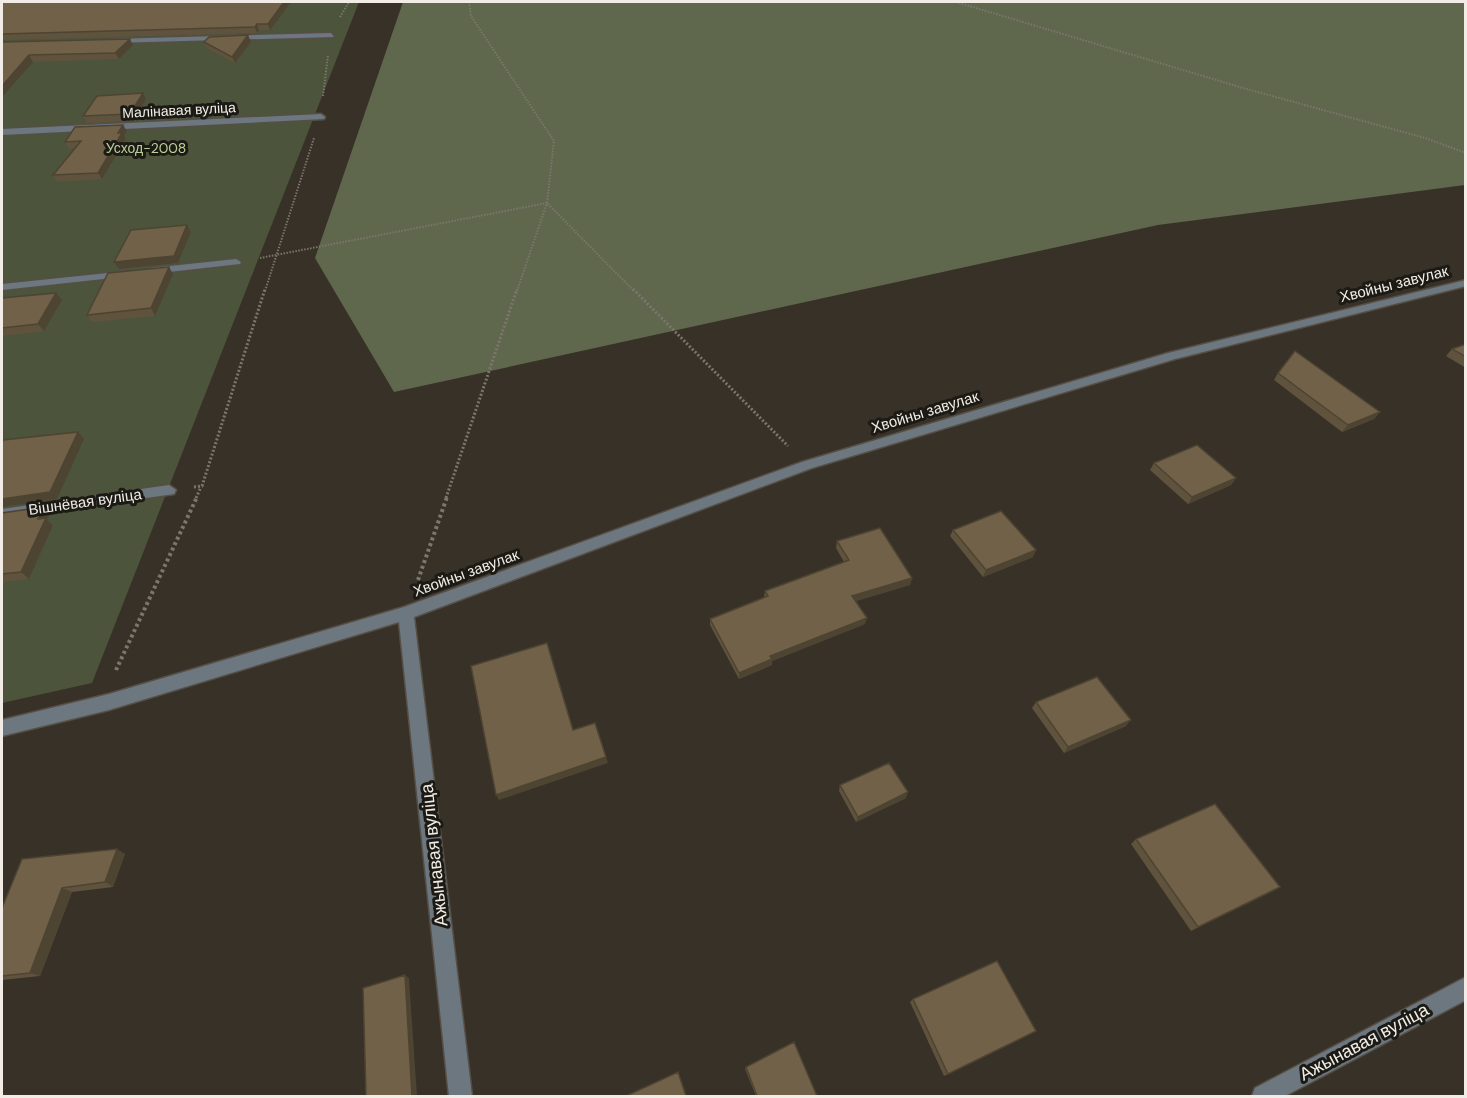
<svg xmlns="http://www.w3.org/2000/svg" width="1467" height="1098" font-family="'DM Sans',sans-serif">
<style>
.green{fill:#4c543c}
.forest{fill:#5f684d}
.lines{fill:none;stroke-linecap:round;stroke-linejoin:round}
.minor-casing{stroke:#564f46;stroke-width:3}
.path-far2{stroke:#7c766d;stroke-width:2;stroke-dasharray:1.5 1.5;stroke-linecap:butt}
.path-far1{stroke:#7c766d;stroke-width:3;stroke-dasharray:2 2;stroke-linecap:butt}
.path{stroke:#7c766d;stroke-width:4;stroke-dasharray:3 3;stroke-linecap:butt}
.minor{fill:#6d7780;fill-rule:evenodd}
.wall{fill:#60533e}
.shaded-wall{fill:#4e4432}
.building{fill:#706148;stroke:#4e4432;stroke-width:1.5}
.labels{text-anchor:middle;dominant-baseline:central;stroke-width:6;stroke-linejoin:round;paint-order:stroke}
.far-street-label{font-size:14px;fill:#f1ede6;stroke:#1c1a15}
.far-park-label{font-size:14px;fill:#bcce9a;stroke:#1c1a15}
.street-label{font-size:15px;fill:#f1ede6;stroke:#1c1a15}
.near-street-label{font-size:18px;fill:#f1ede6;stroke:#1c1a15}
</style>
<rect width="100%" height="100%" fill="#383127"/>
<path class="green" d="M2,2H359L92,683L2,703Z"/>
<path class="forest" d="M403,2H1465V185L1158,225L394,392L315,258Z"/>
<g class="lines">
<defs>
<path id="minor" d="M331,33L334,37L112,43L108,41L112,39Z
M321,114L325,117L324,119L2,135V129Z
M236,259L241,262L240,264L151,274L146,271L151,268Z
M127,271L131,272V276L2,290V284Z
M1466,280V286L1175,359L812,468L414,617L472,1096H449L399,622L109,710L2,736V720L109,694L404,607L802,462L1168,353Z
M169,485L176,490L174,494L2,519V509Z
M1466,977V1000L1285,1096H1252L1255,1088Z"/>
</defs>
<use href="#minor" class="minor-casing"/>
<path class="path-far2" d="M469,2L471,16L554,141L547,203L634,291
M956,2L1243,88L1425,138L1466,153
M340,17L349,2
M323,96L328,55
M260,258L547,203L517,291
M265,291L314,138"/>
<path class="path-far1" d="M633,289L788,446
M194,487L202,486L265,289
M196,498L201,487
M446,498L517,289"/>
<path class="path" d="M418,580L447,497
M116,670L197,497"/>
<use href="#minor" class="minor"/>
</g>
<path class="wall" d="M2,2H291L270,30H259L257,33L2,40Z
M2,42L133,45L119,59L33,62Z
M204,42H251L235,63L207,48Z
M146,99L133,121L87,123L83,116Z
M127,131L124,136L126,139L102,179L57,182L53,175L75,148L69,149L65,142Z
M173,274L155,316L92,322L87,315Z
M2,298L62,300L44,331L2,336Z
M1466,344V368L1446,356L1452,349Z
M1278,373L1380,412L1374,419L1342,432L1274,380Z
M1154,463L1236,478L1231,485L1188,504L1150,470Z
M43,507L50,514L47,520L53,525L29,579L2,582V513Z
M953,530L1033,557L983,577L950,536Z
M837,541L912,578L910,585L855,601L865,624L772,661V665L739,679L710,625V619L764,597L765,591L844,562L836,548Z
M1036,702L1126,726L1064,753L1032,708Z
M840,785L906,798L856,822L839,791Z
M1136,839L1280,887L1191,931L1131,844Z
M125,854L113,887L72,892L40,976L2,980V908Z
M913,999L1031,1034L944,1076L910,1002Z
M746,1067L817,1096H756L745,1069Z"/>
<path class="shaded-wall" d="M284,2H291L270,30L268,24Z
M257,24L259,30L257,33L255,27Z
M248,35L251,42L235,63L232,57Z
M130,39L133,45L119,59L115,53Z
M29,55L33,62L2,97V86Z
M143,93L146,99L133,121L130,114Z
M123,125L127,131L124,136L126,139L102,179L98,173L118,133Z
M187,225L191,232L178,263L119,269L114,262Z
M169,267L173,274L155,316L151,308Z
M56,293L62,300L44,331L38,324Z
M1380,412L1374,419L1342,432L1348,425Z
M78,432L84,439L57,499L2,507V499Z
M1236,478L1231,485L1188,504L1192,497Z
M43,507L50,514L47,520L53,525L29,579L21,572L38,519Z
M1036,550L1033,557L983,577L986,570Z
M912,578L910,585L850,603L852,596Z
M867,618L865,624L772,661V665L739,679V673L770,656Z
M1131,720L1126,726L1064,753L1068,747Z
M606,757L608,763L499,800L496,795Z
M908,792L906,798L856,822L858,817Z
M117,849L125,854L113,887L105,882Z
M1280,887L1272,892L1191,931L1198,927Z
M62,888L72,892L40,976L30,973Z
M405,975L409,978L417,1096H412Z"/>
<path class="building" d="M2,2H284L268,24H257L255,27L2,34Z
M248,35L232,57L204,42L209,37Z
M130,39L115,53L29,55L2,86V42Z
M143,93L130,114L83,116L97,96Z
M123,125L118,133H122L98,173L53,175L81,141L65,142L75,127Z
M187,225L174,256L114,262L131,230Z
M169,267L151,308L87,315L108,273Z
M56,293L38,324L2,328V298Z
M1466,344V357L1452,349Z
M1295,351L1380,412L1348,425L1278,373Z
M78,432L50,492L2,499V444L3,440Z
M1197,445L1236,478L1192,497L1154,463Z
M43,507L38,519L46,518L21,572L2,574V513Z
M1001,511L1036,550L986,570L953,530Z
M880,528L912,578L852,596L867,618L770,656L772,659L739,673L710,619L768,596L765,591L849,560L837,541Z
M547,643L573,730L595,723L606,757L496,795L471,666Z
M1097,677L1131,720L1068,747L1036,702Z
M889,763L908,792L858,817L840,785Z
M1215,804L1280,887L1198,927L1136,839Z
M117,849L105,882L62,888L30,973L2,976V908L22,859Z
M997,961L1036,1031L948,1074L913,999Z
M405,975L412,1096H366L363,988Z
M794,1042L817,1096H757L746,1067Z
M678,1072L686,1096H626Z"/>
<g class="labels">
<g class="far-street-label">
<text transform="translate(179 110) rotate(-3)">Малінавая вуліца</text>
</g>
<g class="far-park-label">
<text x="146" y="148">Усход-2008</text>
</g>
<g class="street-label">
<text transform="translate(1394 284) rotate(-14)">Хвойны завулак</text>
<text transform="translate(925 412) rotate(-17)">Хвойны завулак</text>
<text transform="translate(85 502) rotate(-8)">Вішнёвая вуліца</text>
<text transform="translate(466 573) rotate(-20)">Хвойны завулак</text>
</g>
<g class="near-street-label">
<text transform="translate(434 855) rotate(-96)">Ажынавая вуліца</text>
<text transform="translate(1364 1042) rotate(-28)">Ажынавая вуліца</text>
</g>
</g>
<rect width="1467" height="1098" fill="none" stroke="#f1ede6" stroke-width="6"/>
</svg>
